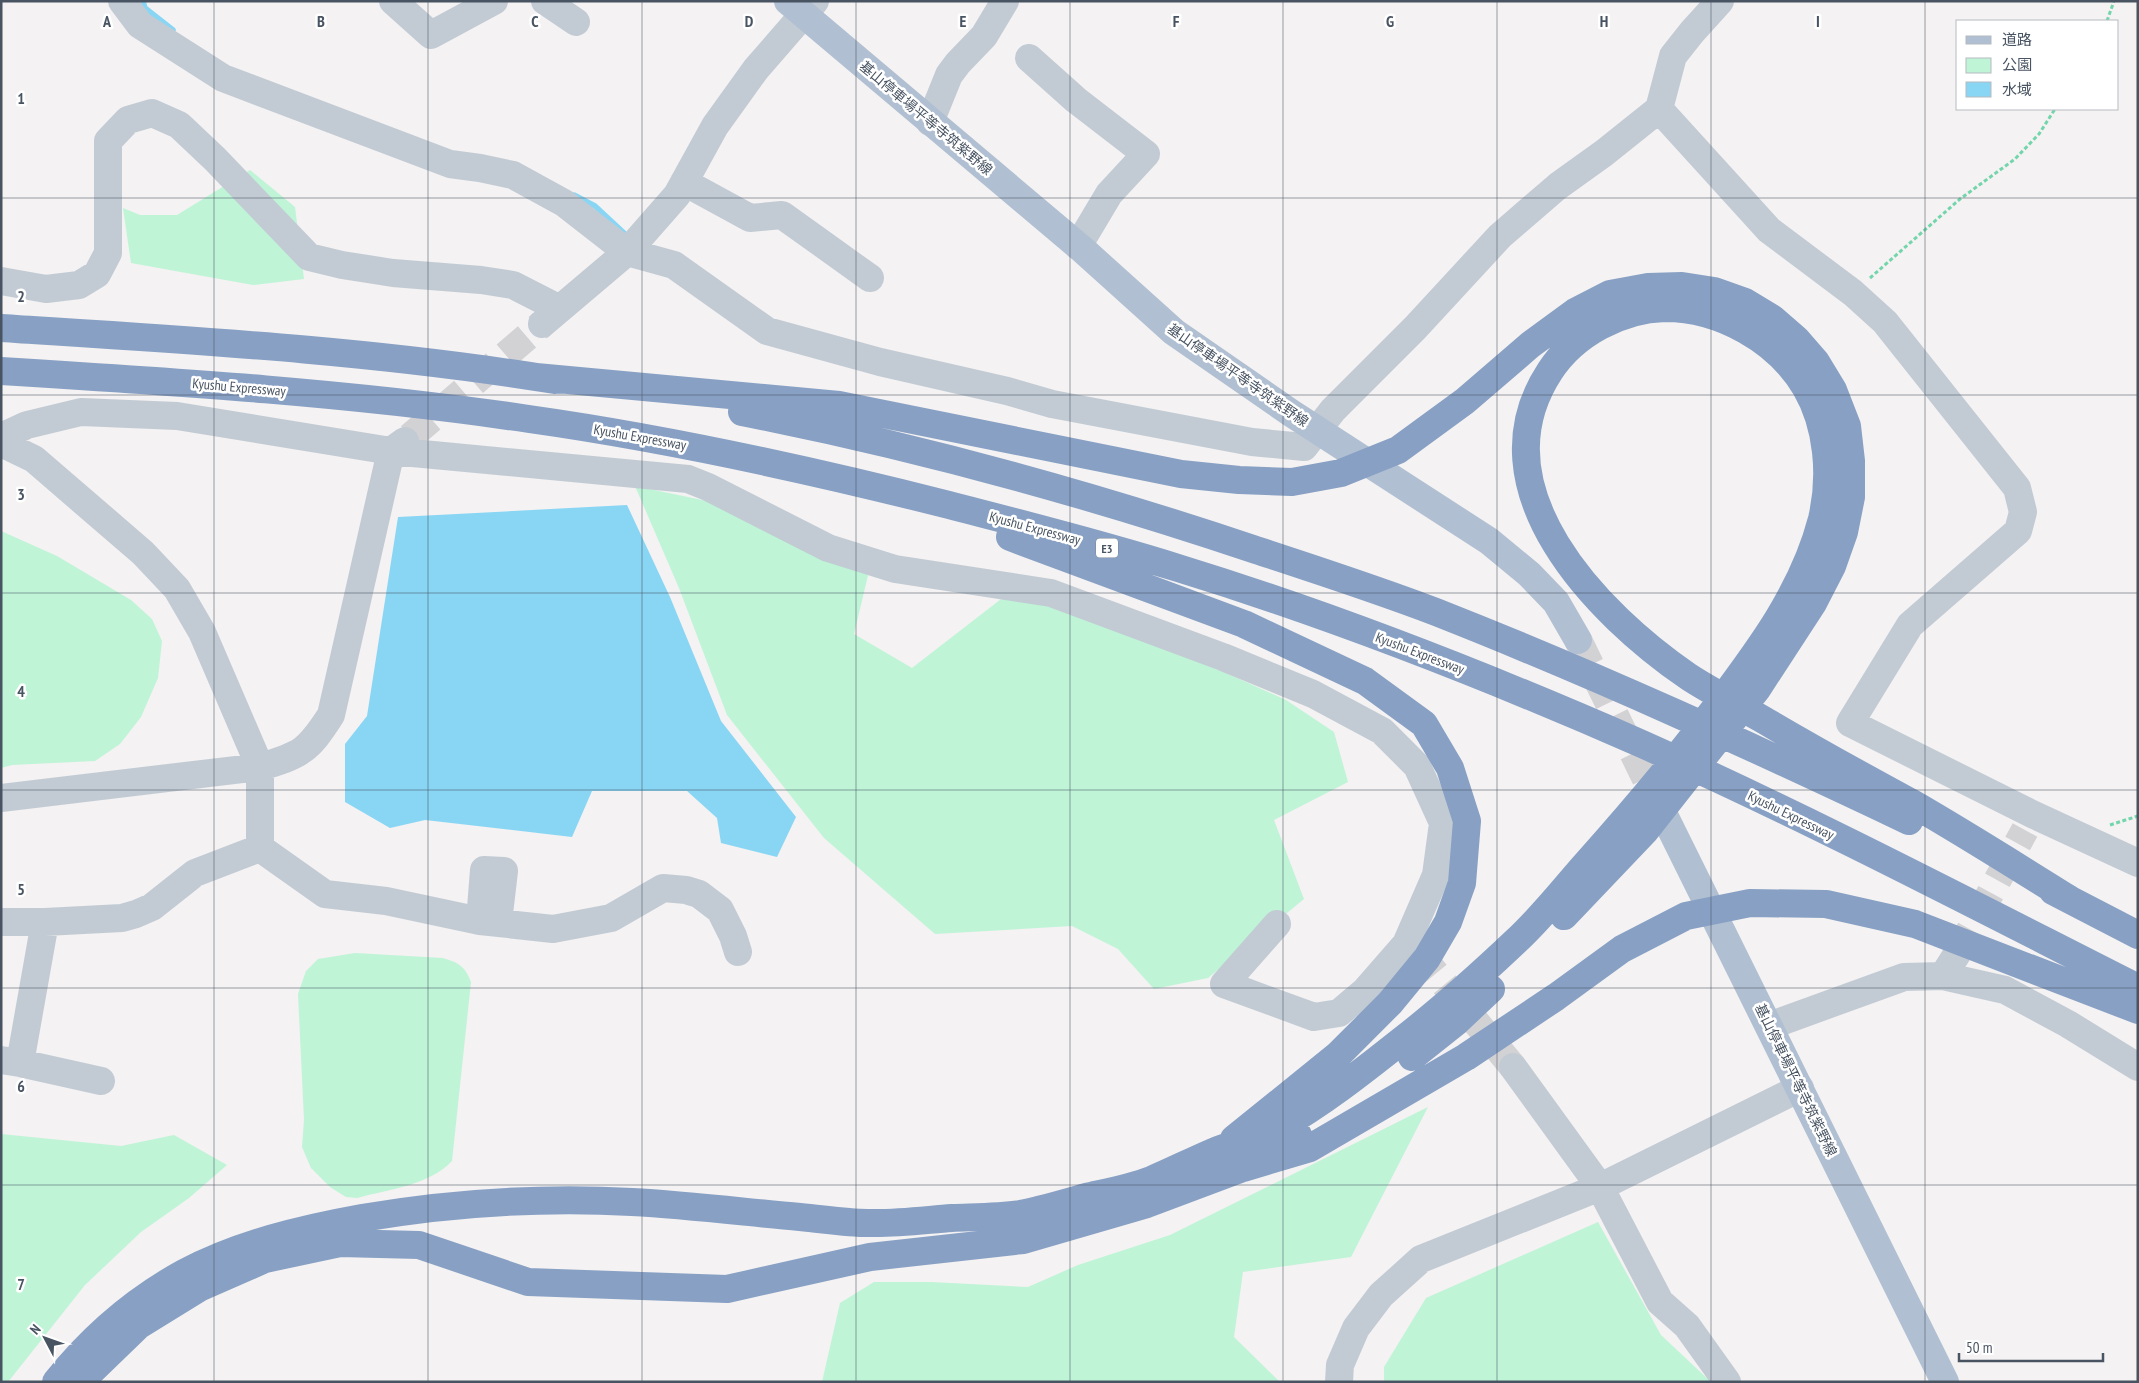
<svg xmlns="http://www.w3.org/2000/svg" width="2139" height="1383" font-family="'PT Sans Narrow','Noto Sans JP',sans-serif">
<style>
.green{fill:#bff4d7}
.water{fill:#89d6f4}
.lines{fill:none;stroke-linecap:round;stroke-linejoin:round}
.stream{stroke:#89d6f4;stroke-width:5.5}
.minor-tunnel{stroke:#d2d2d5;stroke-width:28;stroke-dasharray:28 14;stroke-linecap:butt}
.major-tunnel{stroke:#d2d2d5;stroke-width:28;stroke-dasharray:28 14;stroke-linecap:butt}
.path{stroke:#73d5ac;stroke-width:3;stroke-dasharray:4 2.5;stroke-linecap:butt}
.minor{stroke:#c2cbd4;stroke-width:28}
.major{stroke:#b0bfd2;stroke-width:28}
.highway{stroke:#87a0c4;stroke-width:28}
.grid{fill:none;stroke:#485462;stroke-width:1;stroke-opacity:0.55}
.labels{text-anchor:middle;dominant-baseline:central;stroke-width:5;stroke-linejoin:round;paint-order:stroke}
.shield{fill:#fff;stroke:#7f8791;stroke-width:1}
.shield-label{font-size:12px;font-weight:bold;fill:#485462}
.street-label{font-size:14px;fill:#485462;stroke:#fff}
.grid-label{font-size:16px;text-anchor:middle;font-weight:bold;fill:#485462;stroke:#fff;stroke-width:5;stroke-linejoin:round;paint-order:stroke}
</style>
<rect width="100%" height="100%" fill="#f4f2f2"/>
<path class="green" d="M250,170L295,207L304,279L253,285L131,263L123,208L140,215H177Z
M635,486L736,507L870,567L854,634L912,668L1014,589L1226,673L1286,700L1334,732L1348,782L1274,820L1304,899L1208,978L1154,989L1118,949L1072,926L935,934L824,838L727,715L679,588Z
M1,531L57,556L131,600L152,619L162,641L158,678L141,717L120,744L95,761L12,765L1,768Z
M355,953L443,958C459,963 465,966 471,982L452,1161C428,1186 389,1189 357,1198L346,1197L330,1187L311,1168L302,1147L304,1120L298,994L306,971L318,959Z
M1428,1107L1351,1257L1243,1272L1234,1337L1280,1382H822L840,1303L874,1282H931L1028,1287L1078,1265L1170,1235Z
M1,1134L121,1146L174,1135L227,1165L189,1198L141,1232L85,1285L8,1382H1Z
M1598,1222L1661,1335L1711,1382H1384V1367L1426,1298Z"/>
<path class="water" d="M627,505L670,597L721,721L796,817L777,857L721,843L717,818L687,791H592L572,837L425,820L390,828L345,802V744L367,716L398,517Z"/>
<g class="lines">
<path class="stream" d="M143,1L145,8L173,30
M574,195L595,206L624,233"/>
<path class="minor-tunnel" d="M410,437L542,324
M1418,952L1513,1067
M1957,954L2025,830"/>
<path class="major-tunnel" d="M1578,640L1646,779"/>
<path class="path" d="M2107,21L2114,1
M1870,278L1960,199L2015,159L2039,134L2055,109
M2110,825L2138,816"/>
<path class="minor" d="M122,1L140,25L223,78L450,164L480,168L513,175L564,203L627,252L674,265L767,331L880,362L1007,391L1052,404L1252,442L1304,447L1333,410L1415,328L1500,236L1558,186L1604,153L1659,109L1673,56L1692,32L1720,1
M393,1L431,35L494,1
M545,1L576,22
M1029,58L1076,100L1146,154L1109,194L1078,246
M1659,109L1769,230L1853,293L1885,322L2017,488L2023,512L2018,531L1910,625L1850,723L2032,814L2138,863
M930,122L949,75L958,63L984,36L1005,1
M684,182L750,218L782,215L870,278
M1,281L46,289L79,285L97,274L108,253V141L128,120L152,113L179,125L215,159L309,257L342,265L393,273L481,280L513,285L558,308
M542,324L627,252L677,195L715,126L756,69L815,1
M1,437L27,425L81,412L177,416L391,451L688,479L708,487L828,548L895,569L1051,593L1223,657L1313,694L1382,731L1417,766L1443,823L1436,875L1406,944L1365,991L1339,1013L1314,1017L1224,984L1277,924
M1,443L34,459L143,553L177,589L202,632L260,767V848L325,894L386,901L480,921L553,929L611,918L663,888L686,890L699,894L720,910L733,936L738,952
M1,798L260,767C301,755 308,751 331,715L391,451L405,441
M480,921L484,870L504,871L498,922
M1,922H45L122,918L136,914L152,907L195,873L260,848
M1943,976L2005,990L2068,1024L2138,1067
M1769,1026L1904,977L1943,976L1957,954
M1,1060L20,1063L45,922
M20,1063L101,1081
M1513,1067L1600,1187L1660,1302L1687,1326L1727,1382
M1339,1382L1340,1365L1356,1328L1381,1295L1421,1259L1600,1187L1800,1088"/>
<path class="major" d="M788,1L1083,250L1174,332L1291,413L1489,541L1529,574L1556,602L1578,640
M1652,791L1945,1382"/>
<path class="highway" d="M1,328C186,340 372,350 555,380
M1,371C178,382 354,393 529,419C671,439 811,470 949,505C1026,525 1102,544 1178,568C1334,616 1492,678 1642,744C1810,819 1974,905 2138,988
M536,377L839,405L1181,474L1239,480L1292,482L1341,473L1398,450L1465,401L1530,345L1575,312L1610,294L1648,287L1682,286L1714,291L1745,302L1773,319L1796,339L1816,362L1833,390L1847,426L1851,461V497L1844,532L1832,566L1813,603L1757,689L1645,831L1564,916
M742,412C915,446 1086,493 1253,549C1314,569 1376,589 1436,612C1596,675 1753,747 1909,821
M1010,537L1244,624L1365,681L1424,724L1450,768L1467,821L1462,883L1448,922L1427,958L1390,1003L1338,1055L1234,1139
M2053,891L2138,935
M1412,1057L1456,1022L1491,989
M1243,1168L1298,1135
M56,1382C91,1338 135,1300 184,1273C239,1244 301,1229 362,1218C451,1203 541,1197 632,1202C688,1205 744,1212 800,1217C823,1219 845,1223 868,1223C896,1224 925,1220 952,1218C975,1217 998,1217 1020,1214C1042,1210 1064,1203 1086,1197C1108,1192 1130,1188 1151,1180C1172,1171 1192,1161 1213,1152C1234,1143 1257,1140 1277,1129C1320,1105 1362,1072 1401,1041C1441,1010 1479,976 1516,941C1541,918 1562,891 1584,866C1626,819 1666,772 1704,723C1751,660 1802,597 1822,519C1832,476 1828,426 1806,388C1778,340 1720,308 1665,308C1621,309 1574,334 1550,371C1473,488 1597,614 1689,677C1712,692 1738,705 1762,719C1811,748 1860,775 1910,802C1964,833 2016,866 2069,899
M80,1382L139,1325L199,1288L265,1259L340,1243L419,1245L528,1282L727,1289L870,1257L1023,1240L1147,1204L1243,1168L1310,1148L1466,1057L1556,997L1622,949L1686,916L1750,903L1826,904L1915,924L2138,1010"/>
</g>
<path class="grid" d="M214,1V1382M428,1V1382M642,1V1382M856,1V1382M1070,1V1382M1283,1V1382M1497,1V1382M1711,1V1382M1925,1V1382M1,198H2138M1,395H2138M1,593H2138M1,790H2138M1,988H2138M1,1185H2138"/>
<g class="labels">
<rect class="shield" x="1096" y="538.5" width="22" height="19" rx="4"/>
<g class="shield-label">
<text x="1107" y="548">E3</text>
</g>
<g class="street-label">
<text transform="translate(926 118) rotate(40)">基山停車場平等寺筑紫野線</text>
<text transform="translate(1238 375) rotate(35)">基山停車場平等寺筑紫野線</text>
<text transform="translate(239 387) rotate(5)">Kyushu Expressway</text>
<text transform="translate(640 437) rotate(10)">Kyushu Expressway</text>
<text transform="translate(1035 528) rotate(15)">Kyushu Expressway</text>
<text transform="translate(1420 653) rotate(21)">Kyushu Expressway</text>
<text transform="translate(1791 815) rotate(26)">Kyushu Expressway</text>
<text transform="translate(1796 1080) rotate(64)">基山停車場平等寺筑紫野線</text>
</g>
</g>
<g class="grid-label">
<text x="107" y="27">A</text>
<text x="321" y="27">B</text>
<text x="535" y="27">C</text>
<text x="749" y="27">D</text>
<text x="963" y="27">E</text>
<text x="1176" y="27">F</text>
<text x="1390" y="27">G</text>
<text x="1604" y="27">H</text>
<text x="1818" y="27">I</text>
<text x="21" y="104">1</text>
<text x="21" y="302">2</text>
<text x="21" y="500">3</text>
<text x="21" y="697">4</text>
<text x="21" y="895">5</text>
<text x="21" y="1092">6</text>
<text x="21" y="1290">7</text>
</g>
<rect width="2139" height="1383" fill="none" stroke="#485462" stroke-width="5"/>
<rect x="1956" y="20" width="162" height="90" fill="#ffffff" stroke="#b6bbc0"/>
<rect x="1966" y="36" width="25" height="8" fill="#b0bfd2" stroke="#b6bbc0"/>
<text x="2002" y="45" font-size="15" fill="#485462">道路</text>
<rect x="1966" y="58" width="25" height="15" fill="#bff4d7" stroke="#b6bbc0"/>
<text x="2002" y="70" font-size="15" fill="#485462">公園</text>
<rect x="1966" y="82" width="25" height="15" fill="#89d6f4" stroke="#b6bbc0"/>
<text x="2002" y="95" font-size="15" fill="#485462">水域</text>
<g transform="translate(45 1338) rotate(311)" stroke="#ffffff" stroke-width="4" paint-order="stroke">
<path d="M0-4L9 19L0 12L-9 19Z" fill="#485462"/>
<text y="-8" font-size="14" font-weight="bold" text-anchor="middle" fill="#485462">N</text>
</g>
<path d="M1959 1353v8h144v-8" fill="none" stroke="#485462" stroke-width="2.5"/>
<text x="1966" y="1353" font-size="15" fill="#485462" stroke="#ffffff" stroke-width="4" paint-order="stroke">50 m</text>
</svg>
